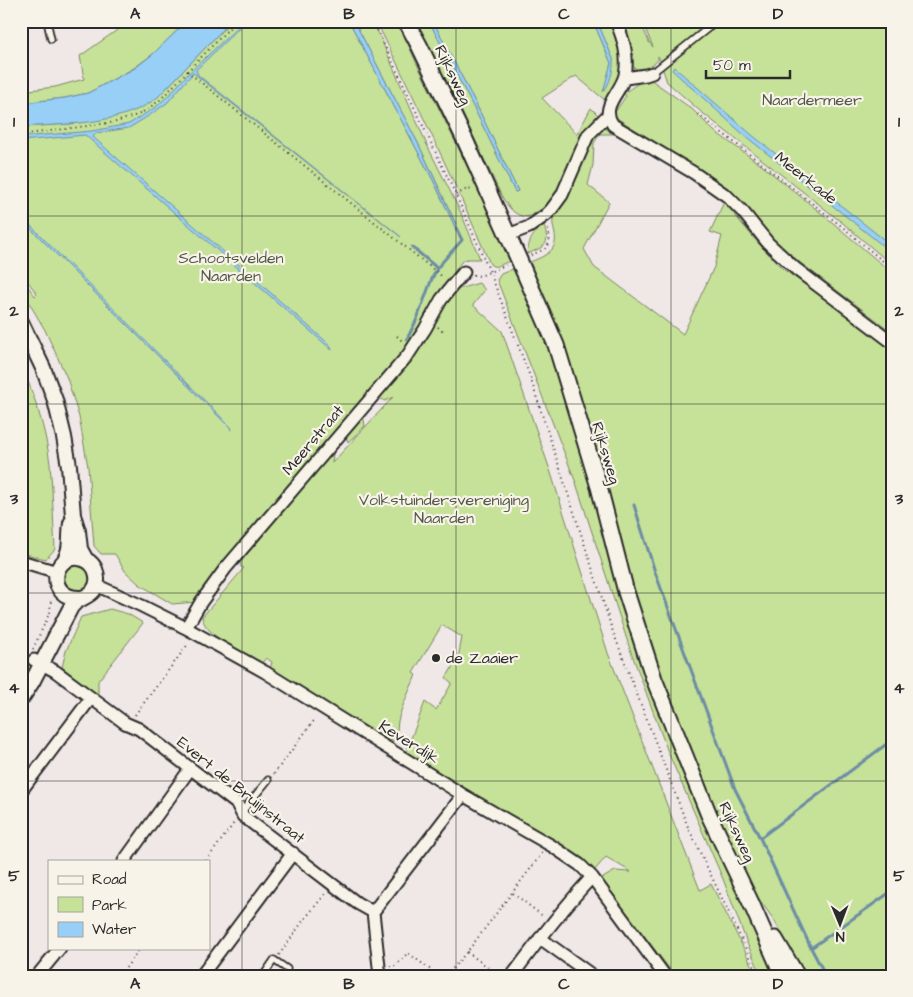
<svg xmlns="http://www.w3.org/2000/svg" width="913" height="997" font-family="'Architects Daughter',sans-serif">
<style>
.green{fill:#c6e198;stroke:#788662}
.water{fill:#97cff6;stroke:#6c8da5}
.lines{fill:none;stroke-linecap:round;stroke-linejoin:round}
.stream{stroke:#6c8da5;stroke-width:3}
.service-casing{stroke:#2b2b2b;stroke-width:9}
.minor-casing{stroke:#2b2b2b;stroke-width:15}
.tertiary-casing{stroke:#2b2b2b;stroke-width:18}
.secondary-casing{stroke:#2b2b2b;stroke-width:19}
.path{stroke:#2b2b2b;stroke-width:2;stroke-dasharray:1 4;stroke-linecap:butt}
.service{stroke:#f7f3e8;stroke-width:5.5}
.minor{stroke:#f7f3e8;stroke-width:11}
.tertiary{stroke:#f7f3e8;stroke-width:14}
.secondary{stroke:#f7f3e8;stroke-width:15}
.grid{fill:none;stroke:#2b2b2b;stroke-width:1;stroke-opacity:0.55}
.poi-dot{fill:#2b2b2b;stroke:#f7f3e8;stroke-width:2}
.labels{text-anchor:middle;dominant-baseline:central;stroke-width:4.5;stroke-linejoin:round;paint-order:stroke}
.street-label{font-size:16px;fill:#2b2b2b;stroke:#f7f3e8}
.park-label{font-size:16px;fill:#525846;stroke:#f7f3e8}
.poi-label{font-size:16px;fill:#2b2b2b;stroke:#f7f3e8;text-anchor:start}
.neatline{fill:none;stroke:#2b2b2b;stroke-width:2}
.grid-label{font-size:16px;text-anchor:middle;font-weight:bold;fill:#2b2b2b}
</style>
<rect width="100%" height="100%" fill="#f0e7e7"/>
<filter id="ink" filterUnits="userSpaceOnUse"><feTurbulence type="fractalNoise" baseFrequency=".02" numOctaves="2"/><feDisplacementMap in="SourceGraphic" scale="10" xChannelSelector="R" yChannelSelector="G"/><feConvolveMatrix kernelMatrix="1 2 1 2 8 2 1 2 1" color-interpolation-filters="sRGB"/></filter>
<g filter="url(#ink)">
<path class="green" d="M130,21H187L153,54L134,68L88,93L65,98L21,103V91L55,87L84,79L80,56Z
M231,21H349L434,182L456,229L457,226L419,145L354,21H373L427,145L461,213L480,259H467L462,261L450,278L416,336L363,414L365,426L348,442L343,428L197,602L172,604L139,584L125,571L115,554H101L94,546L88,467L79,417L67,378L45,330L21,289V277L35,296L37,294L21,272V127L70,124L158,97Z
M376,21H398L416,62L488,208L510,261C503,263 495,270 490,264C455,182 416,101 376,21Z
M413,21H429L478,116L515,192L518,191L476,104L433,21H593L611,63L604,91L613,59L597,21H614L619,33L622,68L620,75L606,101L576,76L542,98L577,134L591,108L598,115C596,118 593,121 591,124C574,151 566,196 537,212C532,215 528,218 522,216C512,214 506,203 501,195L460,108Z
M622,21H640L649,42L653,47L642,21H892V265L844,224L700,111L667,82L663,70L660,66V60L658,56V60C625,92 629,41 622,21Z
M650,79L692,109L714,131L764,167L826,217L892,273V332L782,249L766,233L743,204L719,182L615,117V112L626,96L624,93C633,87 640,81 650,79Z
M603,127L610,132L616,134H600L594,143L593,165L588,185L609,202L584,249L594,267L683,334L714,267L722,236L710,232L724,202L758,243L783,269L892,347V976H804L774,920L754,892L724,830L673,707L641,619L600,464L577,386L564,350L530,262C542,257 558,252 555,235C554,229 552,225 553,218L593,137Z
M544,225C550,246 546,246 527,254C529,239 533,234 544,225Z
M513,269L539,320L553,353L626,603L777,976H762L747,943L723,879L668,752L630,649L576,483L497,280L501,274Z
M479,283L485,290L473,305L502,331L550,470L608,653L700,890L711,884L745,951L756,976H675L601,879L615,871L631,872L606,857L594,871L569,851L406,752L407,745L410,741L425,702L436,710L452,683L446,678L458,658L462,637L442,625L413,673L416,675C410,690 402,705 398,721C397,728 397,735 396,741L388,740L270,669L272,662L266,658L261,664C244,654 205,636 202,617L244,568L241,567L240,563L334,447L332,463L393,397L385,401L376,397L429,332L439,317L446,301L455,290Z
M21,364C34,395 46,429 50,464C53,492 53,520 55,549L46,559L21,553Z
M64 578a13 13 0 1 1 26 0a13 13 0 1 1-26 0Z
M110,609L128,614L143,623L98,681V695L62,667L66,651L81,617Z"/>
<path class="water" d="M187,21H231L158,97C124,125 64,124 21,127V103L65,98L88,93L135,68L153,54Z
M244,21H246L196,70L198,75L401,237L196,75L193,73L167,103L150,115L129,128L96,133L93,137L330,345L332,350L85,135L21,141V137L92,131L129,124L156,107L170,94L187,75Z
M349,21H354L419,145L457,227L456,229L434,182Z
M429,21H433L476,104L518,191L515,192L478,116Z
M593,21H597L613,59C614,69 610,84 603,92L611,63Z
M674,67L752,135L892,246V253L744,135L672,70Z
M21,216L231,427L232,430L21,219Z"/>
<g class="lines">
<path class="stream" d="M412,247L437,268
M407,339L417,319L431,281L437,268L462,240L456,228
M634,505L655,572L735,789L760,838L892,740
M760,838L811,948L826,976
M811,948L892,891"/>
<defs>
<path id="service" d="M47,21L51,39
M652,73L717,21
M241,813L268,780
M263,976L274,960L287,969"/>
<path id="minor" d="M616,21C623,38 629,56 625,75C621,93 599,106 613,125L694,173L727,196L743,212L768,243L796,269L892,342
M625,78L646,75L652,73
M508,235L529,227L546,215L551,210L562,195L588,135L608,115
M21,561L57,572
M96,585L142,606L186,628L265,672L463,795L552,846L580,865L592,877L665,976
M186,628L201,602L225,569L408,355L425,329L441,300L452,286L464,272
M34,660L55,671L125,723L139,729L237,804L243,816L357,903L373,912
M21,791L91,698
M124,861L190,769
M373,912L463,795
M373,912L380,976
M540,938L593,976
M37,976L60,948
M201,976L293,853
M512,976C537,942 563,908 592,877"/>
<path id="tertiary" d="M21,322L43,368L55,400L64,437L69,466L73,515L78,531L80,549L86,560
M64,561C72,550 69,536 71,523
M21,699L32,682L71,607C78,598 87,598 93,591C98,585 98,576 95,569C92,563 86,559 79,558C51,554 46,599 80,598"/>
<path id="secondary" d="M406,21L419,45L466,142L519,260L556,345L599,487L626,592L654,679L709,815L751,903L783,976
M775,939L797,976"/>
</defs>
<use href="#service" class="service-casing"/>
<use href="#minor" class="minor-casing"/>
<use href="#tertiary" class="tertiary-casing"/>
<use href="#secondary" class="secondary-casing"/>
<path class="path" d="M373,21L456,195L490,272L529,374L612,629L688,827L759,976
M187,71L444,278
M698,114L845,229L892,269
M21,135L116,122L140,114L159,101L236,21
M456,195L467,189L473,190
M531,255C548,248 552,247 548,228
M473,275L480,276L506,265
M438,327L443,332
M397,336L403,342
M33,649L50,612L51,600
M135,715L189,643
M274,774L316,718
M206,861L234,823
M513,893L544,917
M467,952L500,976
M279,955L303,921L326,893
M390,967H394L408,953L439,976
M120,976L140,948
M446,976L467,952L543,852"/>
<use href="#service" class="service"/>
<use href="#minor" class="minor"/>
<use href="#tertiary" class="tertiary"/>
<use href="#secondary" class="secondary"/>
</g>
</g>
<path class="grid" d="M242,21V976M456,21V976M671,21V976M21,216H892M21,404H892M21,593H892M21,781H892"/>
<circle class="poi-dot" cx="436" cy="658" r="5"/>
<g class="labels">
<g class="street-label">
<text transform="translate(453 75) rotate(64)">Rijksweg</text>
<text transform="translate(806 178) rotate(38)">Meerkade</text>
<text transform="translate(313 440) rotate(-50)">Meerstraat</text>
<text transform="translate(606 453) rotate(73)">Rijksweg</text>
<text transform="translate(409 742) rotate(32)">Keverdijk</text>
<text transform="translate(241 790) rotate(39)">Evert de Bruijnstraat</text>
<text transform="translate(737 832) rotate(65)">Rijksweg</text>
</g>
<g class="park-label">
<text x="812" y="100">Naardermeer</text>
<text x="231" y="258">Schootsvelden<tspan x="231" dy="18">Naarden</tspan></text>
<text x="444" y="500">Volkstuindersvereniging<tspan x="444" dy="18">Naarden</tspan></text>
</g>
<g class="poi-label">
<text x="446" y="658">de Zaaier</text>
</g>
</g>
<rect width="913" height="997" fill="none" stroke="#f7f3e8" stroke-width="55"/>
<rect x="48" y="860" width="162" height="90" fill="#f7f3e8" stroke="#a5a39c"/>
<rect x="58" y="876" width="25" height="8" fill="#f7f3e8" stroke="#a5a39c"/>
<text x="92" y="884" font-size="15" fill="#2b2b2b">Road</text>
<rect x="58" y="897" width="25" height="15" fill="#c6e198" stroke="#a5a39c"/>
<text x="92" y="910" font-size="15" fill="#2b2b2b">Park</text>
<rect x="58" y="922" width="25" height="15" fill="#97cff6" stroke="#a5a39c"/>
<text x="92" y="934" font-size="15" fill="#2b2b2b">Water</text>
<g transform="translate(840 924) rotate(179)" stroke="#f7f3e8" stroke-width="4" paint-order="stroke">
<path d="M0-4L9 19L0 12L-9 19Z" fill="#2b2b2b"/>
<text y="-8" font-size="14" font-weight="bold" text-anchor="middle" fill="#2b2b2b">N</text>
</g>
<path d="M706 70v8h84v-8" fill="none" stroke="#2b2b2b" stroke-width="2.5"/>
<text x="713" y="70" font-size="15" fill="#2b2b2b" stroke="#f7f3e8" stroke-width="4" paint-order="stroke">50 m</text>
<rect x="28" y="28" width="858" height="942" class="neatline"/>
<g class="grid-label">
<text x="135" y="19">A</text>
<text x="349" y="19">B</text>
<text x="564" y="19">C</text>
<text x="778" y="19">D</text>
<text x="14" y="127">1</text>
<text x="899" y="127">1</text>
<text x="14" y="316">2</text>
<text x="899" y="316">2</text>
<text x="14" y="504">3</text>
<text x="899" y="504">3</text>
<text x="14" y="693">4</text>
<text x="899" y="693">4</text>
<text x="14" y="881">5</text>
<text x="899" y="881">5</text>
<text x="135" y="989">A</text>
<text x="349" y="989">B</text>
<text x="564" y="989">C</text>
<text x="778" y="989">D</text>
</g>
</svg>
